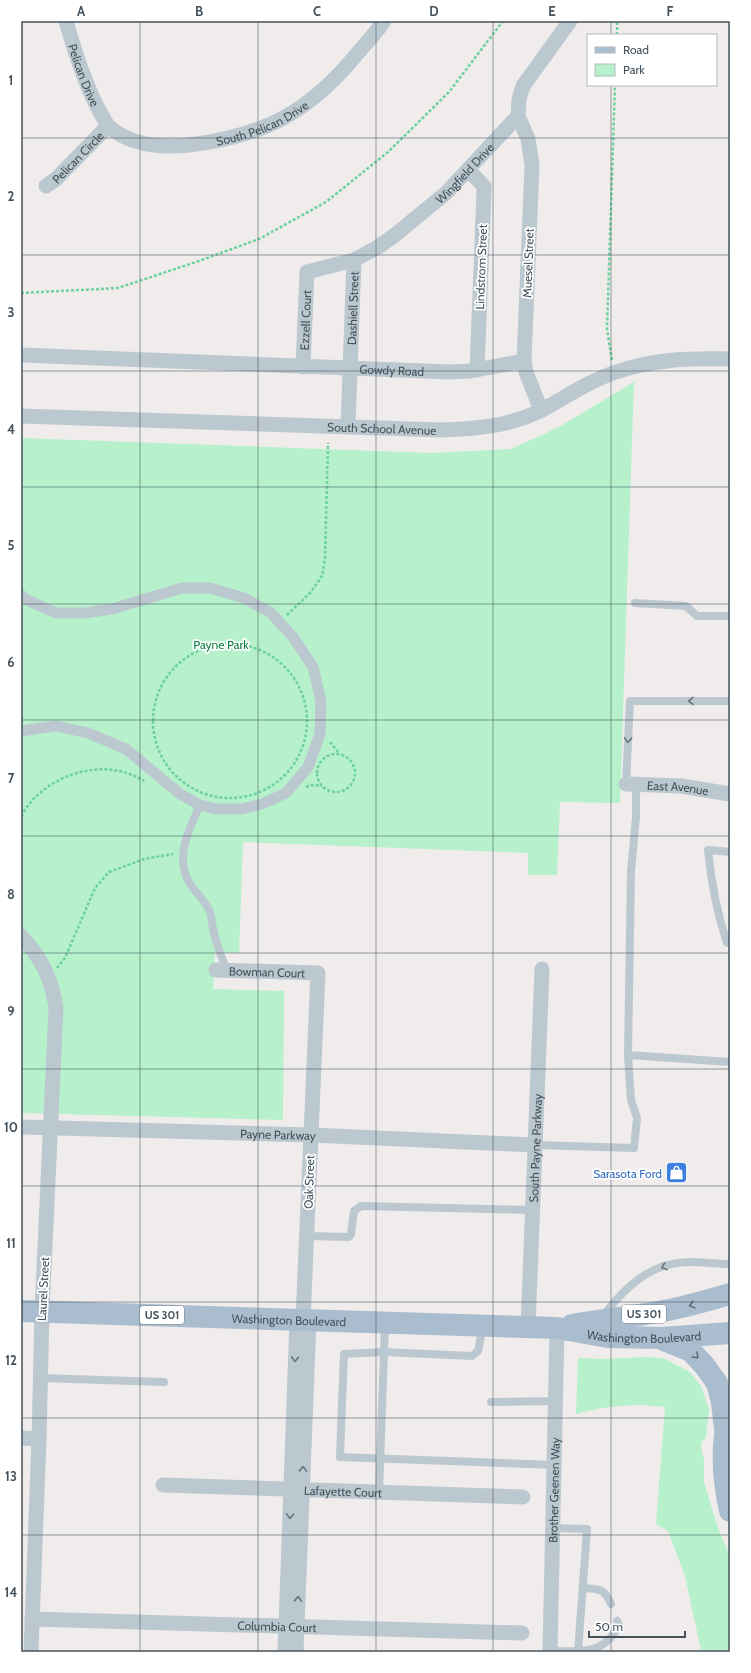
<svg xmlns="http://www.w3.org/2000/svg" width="751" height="1673" font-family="Cabin,sans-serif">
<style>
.green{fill:#b6f1cc}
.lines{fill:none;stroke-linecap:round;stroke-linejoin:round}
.path{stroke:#6cd19d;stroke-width:2.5;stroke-dasharray:3 2;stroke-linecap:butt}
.service{stroke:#bcc8d0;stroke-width:8}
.pedestrian{stroke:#bcc8d0;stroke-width:11}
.minor{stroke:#bcc8d0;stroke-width:15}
.primary{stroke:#aabdce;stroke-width:22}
.oneway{stroke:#68757e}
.oneway2{stroke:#5e6c78}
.grid{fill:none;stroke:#44515b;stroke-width:1;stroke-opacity:0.55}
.labels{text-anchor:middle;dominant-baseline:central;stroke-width:3.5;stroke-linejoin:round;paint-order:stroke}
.shield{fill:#fff;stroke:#7c858c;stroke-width:1}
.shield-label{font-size:11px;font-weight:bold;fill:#44515b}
.street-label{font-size:12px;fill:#44515b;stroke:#fff}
.park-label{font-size:12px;fill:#108145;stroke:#fff}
.shop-label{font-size:12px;fill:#366cbe;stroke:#fff;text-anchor:end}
.neatline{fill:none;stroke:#44515b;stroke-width:1.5}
.grid-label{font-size:13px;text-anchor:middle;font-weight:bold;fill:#44515b}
</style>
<rect width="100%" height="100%" fill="#f0ecec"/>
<path class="green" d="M634,382L620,803L560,802L557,875H528V853L243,842L239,953H215L213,989L284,991L283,1120L21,1113V438L432,453L511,449L559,427Z
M644,1357L663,1358L690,1372L701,1386L709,1409L706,1437L701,1443L702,1452L704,1460V1482L718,1528L730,1556V1652H700L701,1650L685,1576L668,1531L656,1524L665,1407C636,1403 605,1406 576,1414L578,1358L604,1359Z"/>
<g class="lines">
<path class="path" d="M617,35V21
M21,293L118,288L196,262L259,239L326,202L388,152L449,92L503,21
M612,360L607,329L615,85
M287,615L310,593L322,576L325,559L328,443
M153 721a77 77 0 1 1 154 0a77 77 0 1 1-154 0Z
M330,742L339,753
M317 773a19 19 0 1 1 38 0a19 19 0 1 1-38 0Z
M306,787L312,785L322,786
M21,816C44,775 103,755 144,781
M57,968L65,958L95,888L109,872L144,859L173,854"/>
<path class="service" d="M635,603L686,606L697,616H730
M626,784L630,701H730
M636,784V817L631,872L628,1055L730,1062
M200,805C189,830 174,857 190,884C196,893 206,901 210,912C212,918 212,926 214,933C217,946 222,958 227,971
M730,852L708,850C711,881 717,913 727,943H730
M535,1145L634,1148L637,1118L631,1100L628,1055
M307,1236L349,1237L351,1234L354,1211L361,1206L533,1210
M603,1316C625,1287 651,1262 690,1262C703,1262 717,1264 730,1264
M385,1323L384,1352L344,1354L340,1457L554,1465
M40,1378L164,1382
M491,1402L556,1401
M379,1492L384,1352L472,1356L478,1351L483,1326
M553,1528L587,1529L578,1652
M583,1588C599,1589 604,1588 611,1604
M550,1651C579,1651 604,1656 619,1625L617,1621"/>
<path class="pedestrian" d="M21,595L27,600L56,613H84L112,609L182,588H210L244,598L270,612L293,637L313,667L321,701L320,734L308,767L286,793L262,804L242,809H216L200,805L180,794L126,749L88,733L56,726L21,731"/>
<g class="minor">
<path id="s1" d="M66,21C75,53 85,85 101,114C104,118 106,124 109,127C132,146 161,148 189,145C265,136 309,112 357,54C366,43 376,33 384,21"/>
<path d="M518,116L528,139L532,165L524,361L526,372L541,410"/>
<path d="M468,170L484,186V191L477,370"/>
<path id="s2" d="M46,186L56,179L108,126"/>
<path id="s3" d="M21,355L450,372L470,371L524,361"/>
<path id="s4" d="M303,367L307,272L354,260L378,247L395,235L446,193L518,116L519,99L523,86L570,21"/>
<path id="s5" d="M21,416L441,430C476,429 510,426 542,410C566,397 589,381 616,372C655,359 689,358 730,359"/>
<path id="s6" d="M348,427L354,260"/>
<path id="s7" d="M626,784L681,786L730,794"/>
<path d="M21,936C41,957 52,979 56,1008L42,1311L39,1439L31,1652"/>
<path id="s8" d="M216,970L318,973L303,1320"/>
<path id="s9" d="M21,1127L311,1135L535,1145"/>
<path id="s10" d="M528,1327L542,969"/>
<path d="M21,1438L39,1439"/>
<path id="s11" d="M163,1485L523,1497"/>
<path id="s12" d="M32,1619L522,1633"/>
<path d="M285,1652L297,1320"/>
<path d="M296,1652L309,1320"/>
<path id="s13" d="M550,1652L557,1328"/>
</g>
<g class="primary">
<path id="s14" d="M21,1311L557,1328L608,1337L661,1338L730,1333"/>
<path d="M572,1325C601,1320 629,1317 658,1312C682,1308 706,1301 730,1294"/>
<path d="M664,1340L691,1351L704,1365L717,1383L722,1402L725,1429"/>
<path d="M729,1415C720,1447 723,1479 730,1511"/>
</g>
</g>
<defs><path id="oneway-chevron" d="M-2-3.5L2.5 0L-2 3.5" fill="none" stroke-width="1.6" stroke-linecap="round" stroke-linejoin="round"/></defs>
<g class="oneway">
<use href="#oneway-chevron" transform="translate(691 701) rotate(179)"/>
<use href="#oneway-chevron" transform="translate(628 740) rotate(93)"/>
<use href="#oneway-chevron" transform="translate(664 1267) rotate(160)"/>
<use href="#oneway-chevron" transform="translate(295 1359) rotate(92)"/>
<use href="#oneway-chevron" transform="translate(303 1469) rotate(-88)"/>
<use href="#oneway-chevron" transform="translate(290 1516) rotate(92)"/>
<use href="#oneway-chevron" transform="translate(298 1599) rotate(-88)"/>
</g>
<g class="oneway2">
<use href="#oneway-chevron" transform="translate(692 1305) rotate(165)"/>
<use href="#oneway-chevron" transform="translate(696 1356) rotate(45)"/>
</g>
<path class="grid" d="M140,21V1652M258,21V1652M376,21V1652M493,21V1652M611,21V35M611,85V1652M21,138H730M21,255H730M21,371H730M21,487H730M21,604H730M21,720H730M21,836H730M21,953H730M21,1069H730M21,1186H730M21,1302H730M21,1418H730M21,1535H730"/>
<defs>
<symbol id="shop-square" viewBox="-11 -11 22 22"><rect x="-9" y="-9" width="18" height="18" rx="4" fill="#3f7fe0" stroke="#fff"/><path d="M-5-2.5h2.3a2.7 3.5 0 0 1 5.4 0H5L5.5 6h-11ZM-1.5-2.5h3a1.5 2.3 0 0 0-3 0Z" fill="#fff"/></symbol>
</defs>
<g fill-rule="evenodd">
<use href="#shop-square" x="664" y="1160" width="25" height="25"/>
</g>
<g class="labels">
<g class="shield">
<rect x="622" y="1305" width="44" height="18" rx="3"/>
<rect x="140" y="1306" width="44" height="18" rx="3"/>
</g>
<g class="shield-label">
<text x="644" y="1314">US 301</text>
<text x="162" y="1315">US 301</text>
</g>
<g class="street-label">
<text stroke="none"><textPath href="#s1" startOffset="57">Pelican Drive</textPath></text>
<text stroke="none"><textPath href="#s1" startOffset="276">South Pelican Drive</textPath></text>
<text stroke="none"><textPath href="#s2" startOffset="43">Pelican Circle</textPath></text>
<text stroke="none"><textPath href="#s4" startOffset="285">Wingfield Drive</textPath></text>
<text transform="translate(528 263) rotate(-88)">Muesel Street</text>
<text transform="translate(481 267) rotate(-88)">Lindstrom Street</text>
<text stroke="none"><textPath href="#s6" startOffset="119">Dashiell Street</textPath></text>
<text stroke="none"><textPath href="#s4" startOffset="47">Ezzell Court</textPath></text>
<text stroke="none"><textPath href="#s3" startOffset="371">Gowdy Road</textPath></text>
<text stroke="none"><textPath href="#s5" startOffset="361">South School Avenue</textPath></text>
<text stroke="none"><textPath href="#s7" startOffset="52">East Avenue</textPath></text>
<text stroke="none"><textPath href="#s8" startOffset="51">Bowman Court</textPath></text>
<text stroke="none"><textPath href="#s9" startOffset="257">Payne Parkway</textPath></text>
<text stroke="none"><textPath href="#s10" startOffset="179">South Payne Parkway</textPath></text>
<text transform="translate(309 1182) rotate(-88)">Oak Street</text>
<text transform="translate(43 1289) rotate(-87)">Laurel Street</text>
<text stroke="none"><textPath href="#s14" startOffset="268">Washington Boulevard</textPath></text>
<text stroke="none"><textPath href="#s14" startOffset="624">Washington Boulevard</textPath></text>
<text stroke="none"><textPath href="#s11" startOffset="180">Lafayette Court</textPath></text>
<text stroke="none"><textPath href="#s13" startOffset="162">Brother Geenen Way</textPath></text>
<text stroke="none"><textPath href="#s12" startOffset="245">Columbia Court</textPath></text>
</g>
<g class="park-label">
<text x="221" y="644">Payne Park</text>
</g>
<g class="shop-label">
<text x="662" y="1173">Sarasota Ford</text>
</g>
</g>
<rect width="751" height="1673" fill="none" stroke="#ffffff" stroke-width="44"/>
<rect x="587" y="34" width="130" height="52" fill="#ffffff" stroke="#b4b9bd"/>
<rect x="595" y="47" width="20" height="6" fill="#aabdce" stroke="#b4b9bd"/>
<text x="623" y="54" font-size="12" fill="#44515b">Road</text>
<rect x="595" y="64" width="20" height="12" fill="#b6f1cc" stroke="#b4b9bd"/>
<text x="623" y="74" font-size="12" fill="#44515b">Park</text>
<path d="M589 1631v6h96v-6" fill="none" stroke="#44515b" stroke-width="2"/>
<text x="595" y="1631" font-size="12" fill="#44515b" stroke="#ffffff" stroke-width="3" paint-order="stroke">50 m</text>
<rect x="22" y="22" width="707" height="1629" class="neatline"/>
<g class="grid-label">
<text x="81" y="16">A</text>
<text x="199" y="16">B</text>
<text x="317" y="16">C</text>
<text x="434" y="16">D</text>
<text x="552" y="16">E</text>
<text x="670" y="16">F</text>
<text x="11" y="85">1</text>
<text x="11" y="201">2</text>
<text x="11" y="317">3</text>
<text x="11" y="434">4</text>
<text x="11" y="550">5</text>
<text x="11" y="667">6</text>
<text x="11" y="783">7</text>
<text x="11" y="899">8</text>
<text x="11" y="1016">9</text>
<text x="11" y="1132">10</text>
<text x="11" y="1248">11</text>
<text x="11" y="1365">12</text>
<text x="11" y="1481">13</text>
<text x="11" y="1597">14</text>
</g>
</svg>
